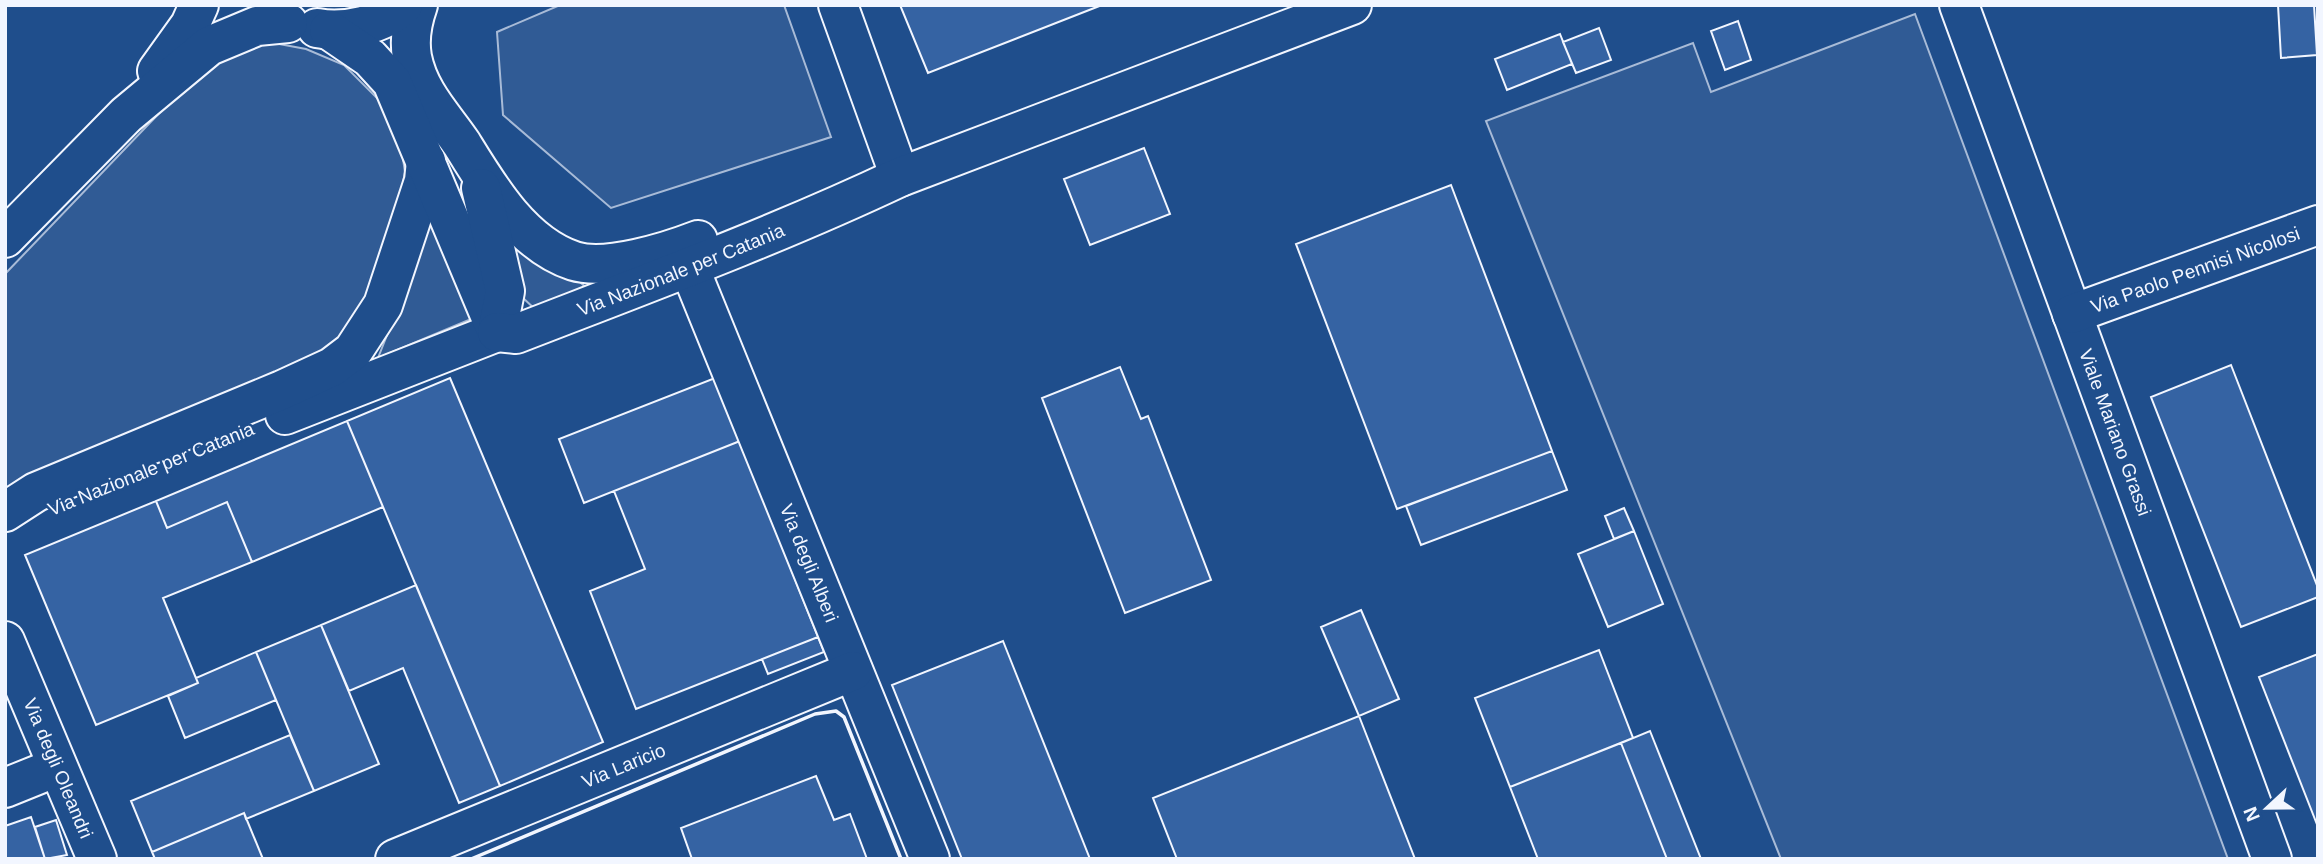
<svg xmlns="http://www.w3.org/2000/svg" width="2323" height="864" font-family="Helvetica,sans-serif">
<style>
.built{fill:#305b95;stroke:#a8bbd7;stroke-width:2}
.building{fill:#3563a3;stroke:#f2f6ff;stroke-width:2}
.lines{fill:none;stroke-linecap:round;stroke-linejoin:round}
.minor-casing{stroke:#f2f6ff;stroke-width:42}
.major-casing{stroke:#f2f6ff;stroke-width:42}
.minor{stroke:#1f4e8c;stroke-width:38}
.major{stroke:#1f4e8c;stroke-width:38}
.wall{stroke:#f2f6ff;stroke-width:3.5}
.labels{text-anchor:middle;dominant-baseline:central;stroke-width:5;stroke-linejoin:round;paint-order:stroke}
.street-label{font-size:19px;fill:#f2f6ff;stroke:#1f4e8c}
</style>
<rect width="100%" height="100%" fill="#1f4e8c"/>
<path class="built" d="M560,5H784L831,137L611,208L503,115L497,32Z
M1915,14L2228,859H1781L1486,121L1693,43L1711,92Z
M263,41L306,49L344,65L380,101L400,139L405,172L391,245L354,325L314,358L5,490V274L167,105L218,58Z
M432,213L476,317L378,358L395,315Z
M509,233L572,275L590,291L537,311L522,297Z"/>
<path class="building" d="M900,5H1102L928,73Z
M2278,5H2314L2317,55L2281,58Z
M1738,21L1751,60L1725,70L1711,31Z
M1599,28L1611,60L1576,73L1563,42Z
M1560,34L1572,64L1507,90L1495,59Z
M1144,148L1170,214L1090,245L1064,179Z
M1451,185L1552,451L1397,509L1296,244Z
M2231,365L2318,588V597L2241,627L2151,397Z
M1120,367L1141,419L1148,416L1211,580L1125,613L1042,398Z
M450,378L603,742L500,786L347,421Z
M715,378L740,441L584,503L559,439Z
M347,421L383,507L252,562L227,502L167,528L156,501Z
M740,441L818,637L636,709L590,591L645,569L614,491Z
M1552,451L1567,490L1421,545L1406,506Z
M156,501L167,528L227,502L252,562L163,598L198,683L96,725L25,555Z
M1624,508L1634,531L1614,539L1605,516Z
M1634,531L1663,604L1608,627L1578,554Z
M416,585L500,786L459,803L403,668L349,691L321,625Z
M1361,610L1399,699L1359,716L1321,627Z
M321,625L379,764L314,791L256,652Z
M818,637L824,652L768,674L762,659Z
M1003,641L1090,859H962L892,685Z
M1599,650L1633,738L1510,787L1475,698Z
M256,652L276,700L185,738L168,696L198,683L196,678Z
M2318,654V827L2259,677Z
M1359,716L1415,859H1177L1153,798Z
M1650,731L1701,859H1667L1621,743Z
M290,735L314,791L246,819L244,813L152,852L131,801Z
M1621,743L1667,859H1538L1510,787Z
M816,776L834,820L850,814L867,859H692L681,828Z
M244,813L263,859H155L152,852Z
M31,817L45,859H5V826Z
M56,820L67,855L45,859L35,827Z"/>
<g class="lines">
<defs>
<g id="minor">
<path d="M838,5L900,177"/>
<path id="s1" d="M1959,5L2272,859"/>
<path id="s2" d="M681,247L930,859"/>
<path id="s3" d="M2072,314L2318,225"/>
<path d="M285,415L497,332"/>
<path d="M5,512L36,492L282,390L332,367L353,351L383,305L424,181L426,161"/>
<path id="s4" d="M5,641L97,859"/>
<path d="M5,788L57,767"/>
<path id="s5" d="M395,859L853,671"/>
</g>
<g id="major">
<path d="M418,5C412,22 409,40 412,57C419,93 443,116 462,144C489,188 522,244 574,261C606,271 667,252 698,240"/>
<path d="M317,28C344,33 383,25 403,5"/>
<path d="M329,30L370,58L392,82L497,332"/>
<path d="M157,71L190,25L199,5"/>
<path d="M481,188L505,291L498,327"/>
<path d="M5,238L126,115L209,46L257,26L288,23"/>
<path id="s6" d="M497,332L516,334C645,284 775,236 900,177L1352,5"/>
</g>
</defs>
<use href="#minor" class="minor-casing"/>
<use href="#major" class="major-casing"/>
<use href="#minor" class="minor"/>
<use href="#major" class="major"/>
<path class="wall" d="M471,859L815,714L836,711L844,717L901,859"/>
</g>
<g class="labels">
<g class="street-label">
<text stroke="none"><textPath href="#s6" startOffset="196">Via Nazionale per Catania</textPath></text>
<text stroke="none"><textPath href="#s3" startOffset="131">Via Paolo Pennisi Nicolosi</textPath></text>
<text stroke="none"><textPath href="#s1" startOffset="455">Viale Mariano Grassi</textPath></text>
<text transform="translate(151 469) rotate(-22)">Via Nazionale per Catania</text>
<text stroke="none"><textPath href="#s2" startOffset="341">Via degli Alberi</textPath></text>
<text stroke="none"><textPath href="#s5" startOffset="247">Via Laricio</textPath></text>
<text stroke="none"><textPath href="#s4" startOffset="138">Via degli Oleandri</textPath></text>
</g>
</g>
<rect width="2323" height="864" fill="none" stroke="#f2f6ff" stroke-width="14"/>
<g transform="translate(2267 808) rotate(248)" stroke="#1f4e8c" stroke-width="5" paint-order="stroke">
<path d="M0-5L12 26L0 18L-12 26Z" fill="#f2f6ff"/>
<text y="-10" font-size="19" font-weight="bold" text-anchor="middle" fill="#f2f6ff">N</text>
</g>
</svg>
